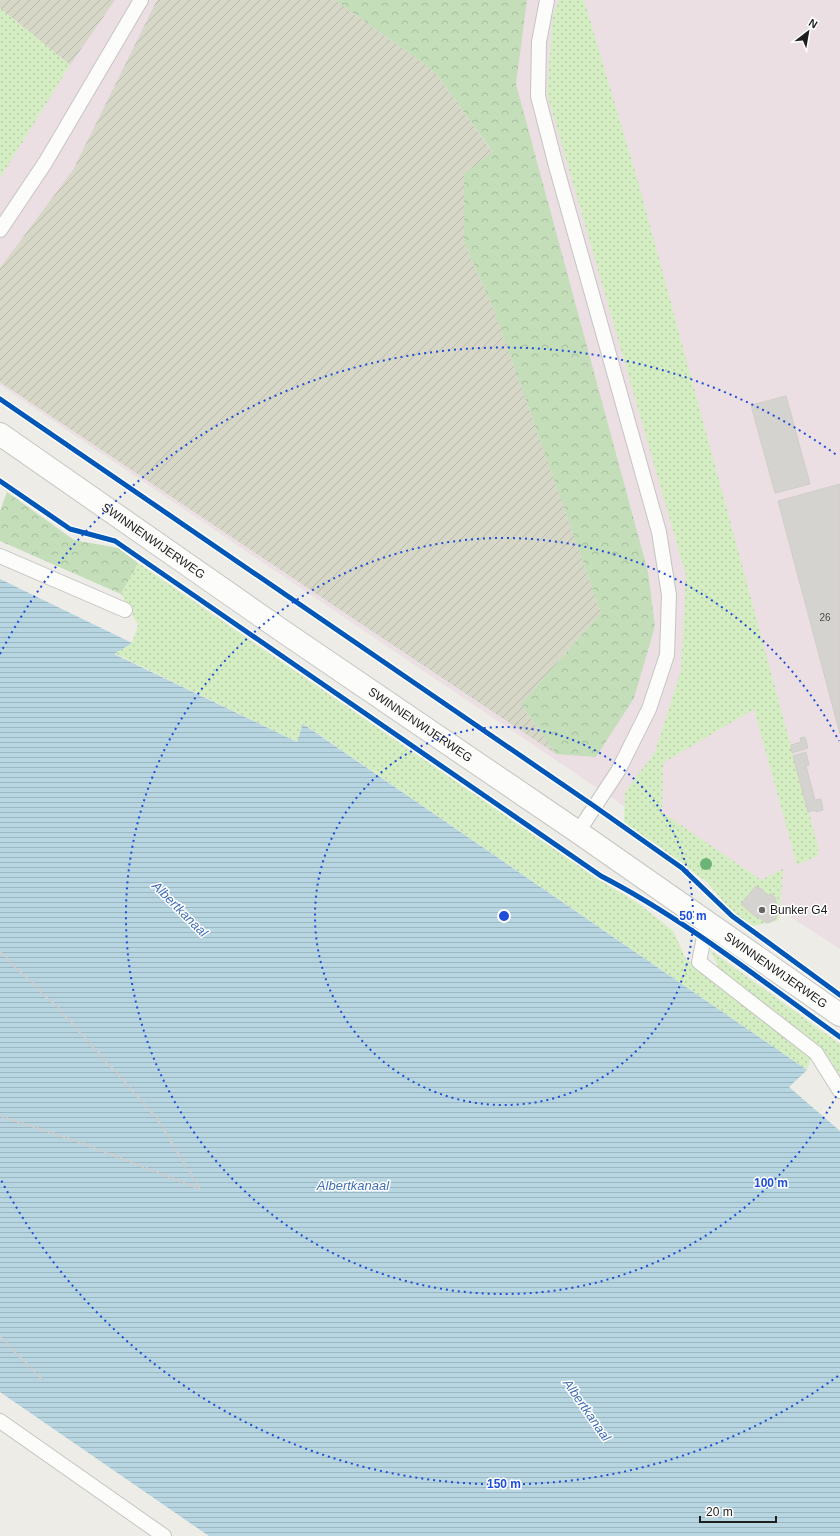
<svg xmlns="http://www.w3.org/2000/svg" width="840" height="1536" font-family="Arial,sans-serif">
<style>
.industrial{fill:#ebdfe4}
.construction{fill:url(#construction-furrows)}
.grass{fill:url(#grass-dots)}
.forest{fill:url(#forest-crowns)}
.water{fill:url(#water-rules)}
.building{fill:#d5d3cf;stroke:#d0cdc7}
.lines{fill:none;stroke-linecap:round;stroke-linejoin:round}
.service-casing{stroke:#c5c5c2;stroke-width:16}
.minor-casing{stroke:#c5c5c2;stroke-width:24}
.path{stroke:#d7cac5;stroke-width:2.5;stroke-dasharray:2 2;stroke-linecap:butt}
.service{stroke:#fcfcfb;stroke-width:14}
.minor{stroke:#fcfcfb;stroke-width:22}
.cycleway-casing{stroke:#fff;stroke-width:8}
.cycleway{stroke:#0057b8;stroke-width:5}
.tree{fill:#6cb376}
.ring{fill:none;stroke:#1d4ed8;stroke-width:2;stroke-dasharray:2 4}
.poi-dot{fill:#666664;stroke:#fff;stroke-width:1.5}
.labels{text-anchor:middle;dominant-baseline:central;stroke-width:3;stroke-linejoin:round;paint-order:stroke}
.number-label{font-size:10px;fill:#4c4b4a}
.street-label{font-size:12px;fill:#1e1e1e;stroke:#fff}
.poi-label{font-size:12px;fill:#1e1e1e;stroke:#fff;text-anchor:start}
.water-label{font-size:13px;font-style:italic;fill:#4270b5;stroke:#fff}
.centre{fill:#1d4ed8;stroke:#fff;stroke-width:2}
.ring-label{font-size:12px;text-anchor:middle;font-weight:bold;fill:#1d4ed8;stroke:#fff;stroke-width:3;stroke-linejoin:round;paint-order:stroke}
</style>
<defs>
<pattern id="construction-furrows" width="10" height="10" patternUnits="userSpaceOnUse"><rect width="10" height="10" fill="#d6d7c7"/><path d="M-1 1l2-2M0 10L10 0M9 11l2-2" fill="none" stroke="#b7b8aa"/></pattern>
<pattern id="grass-dots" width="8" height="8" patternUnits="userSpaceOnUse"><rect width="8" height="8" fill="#d5edc2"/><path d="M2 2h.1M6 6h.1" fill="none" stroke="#b6cba6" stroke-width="1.8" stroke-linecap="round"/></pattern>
<pattern id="forest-crowns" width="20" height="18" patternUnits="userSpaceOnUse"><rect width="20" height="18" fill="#c3deb9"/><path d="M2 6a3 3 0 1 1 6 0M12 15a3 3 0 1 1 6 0" fill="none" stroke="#a7be9f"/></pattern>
<pattern id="water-rules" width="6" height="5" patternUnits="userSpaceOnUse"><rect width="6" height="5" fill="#b7d6e2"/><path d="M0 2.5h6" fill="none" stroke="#9db7c1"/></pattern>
</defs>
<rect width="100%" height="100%" fill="#edece6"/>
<path class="industrial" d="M0,0H840V949L732,879L0,385Z"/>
<path class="construction" d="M0,0H115L70,65L0,8Z
M157,0H335L434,71L493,153L464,242L496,315L601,613L521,704L556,754L0,382V268L73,170Z"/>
<path class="grass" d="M559,0H584L639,185L818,846V856L797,865L754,709L663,763L662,812L761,880L783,869L780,915L777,921L753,926L732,912L707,882L624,824L625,792L655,752L681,670L686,575L547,93L553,15Z
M0,8L70,65L0,178Z
M138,563L599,880L638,903L673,931L686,959L811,1058L807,1070L304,724L297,742L114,653L132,643L138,625L121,594Z
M710,950L840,1044V1075L824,1051L722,974Z"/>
<path class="forest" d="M335,0H527L516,84L648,572L655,626L634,698L596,757L556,754L521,704L601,613L496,315L464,242V174L493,152L434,71Z
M7,492L74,540L118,548L138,563L121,594L0,541V511Z"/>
<path class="water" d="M0,579L132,643L114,654L297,742L303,724L807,1070L789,1087L840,1131V1536H209L0,1392Z"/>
<path class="building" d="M786,396L810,484L775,493L751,405Z
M840,484V734L778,501Z
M805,737L808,748L792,753L791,745L801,742L800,738Z
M806,752L809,765L806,766L815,800L821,799L823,810L816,812L815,810L808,812L793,756Z
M756,886L763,890L766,895H770L771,893L776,899V919L767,923L757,916L756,917L741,904Z"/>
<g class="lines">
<defs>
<path id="service" d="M547,0L539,42L538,96L556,166L659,532L669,595L667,655L649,709L618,771L578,832
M0,230L45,163L141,0
M0,556L125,610
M707,922L699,962L816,1053L840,1091
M0,1421L164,1536"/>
<g id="minor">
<path id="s1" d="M0,434L284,632L578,832L840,1015"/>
</g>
</defs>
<use href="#service" class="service-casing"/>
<use href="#minor" class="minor-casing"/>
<path class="path" d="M0,952L59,1009L156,1117L200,1189L79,1142L0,1116
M0,1337L43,1380"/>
<use href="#service" class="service"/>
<use href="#minor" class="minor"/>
<defs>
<path id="cycleway" d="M0,399L594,806L682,868L732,916L840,995
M0,481L70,529L115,541L601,876C686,920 763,982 840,1037"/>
</defs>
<use href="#cycleway" class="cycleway-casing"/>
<use href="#cycleway" class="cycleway"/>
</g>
<circle class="tree" cx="706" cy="864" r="6"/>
<g class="ring">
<circle cx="504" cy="916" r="189"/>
<path d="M839 1091A378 378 0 1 1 839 741"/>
<path d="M838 1376A568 568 0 0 1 0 1178M0 654A568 568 0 0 1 838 456"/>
</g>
<circle class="poi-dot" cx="762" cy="910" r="4"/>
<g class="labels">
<g class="number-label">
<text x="825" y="617">26</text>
</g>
<g class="street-label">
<text stroke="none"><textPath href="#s1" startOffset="187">SWINNENWIJERWEG</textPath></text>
<text stroke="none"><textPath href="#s1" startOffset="511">SWINNENWIJERWEG</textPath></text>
<text stroke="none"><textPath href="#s1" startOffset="943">SWINNENWIJERWEG</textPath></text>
</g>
<g class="poi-label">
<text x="770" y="910">Bunker G4</text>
</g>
<g class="water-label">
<text transform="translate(180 909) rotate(45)">Albertkanaal</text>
<text x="353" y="1185">Albertkanaal</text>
<text transform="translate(587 1410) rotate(55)">Albertkanaal</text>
</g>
</g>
<circle cx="504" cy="916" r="6" class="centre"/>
<g class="ring-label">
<text x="693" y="920">50 m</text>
<text x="771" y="1187">100 m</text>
<text x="504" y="1488">150 m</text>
</g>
<g transform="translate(808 32) rotate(31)" stroke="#ffffff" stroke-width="3" paint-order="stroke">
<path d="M0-3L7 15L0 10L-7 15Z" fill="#1e1e1e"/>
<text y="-6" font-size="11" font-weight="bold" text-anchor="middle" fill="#1e1e1e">N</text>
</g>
<path d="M700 1516v6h76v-6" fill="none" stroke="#1e1e1e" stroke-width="2"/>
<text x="706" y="1516" font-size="12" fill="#1e1e1e" stroke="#ffffff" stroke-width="3" paint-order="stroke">20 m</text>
</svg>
